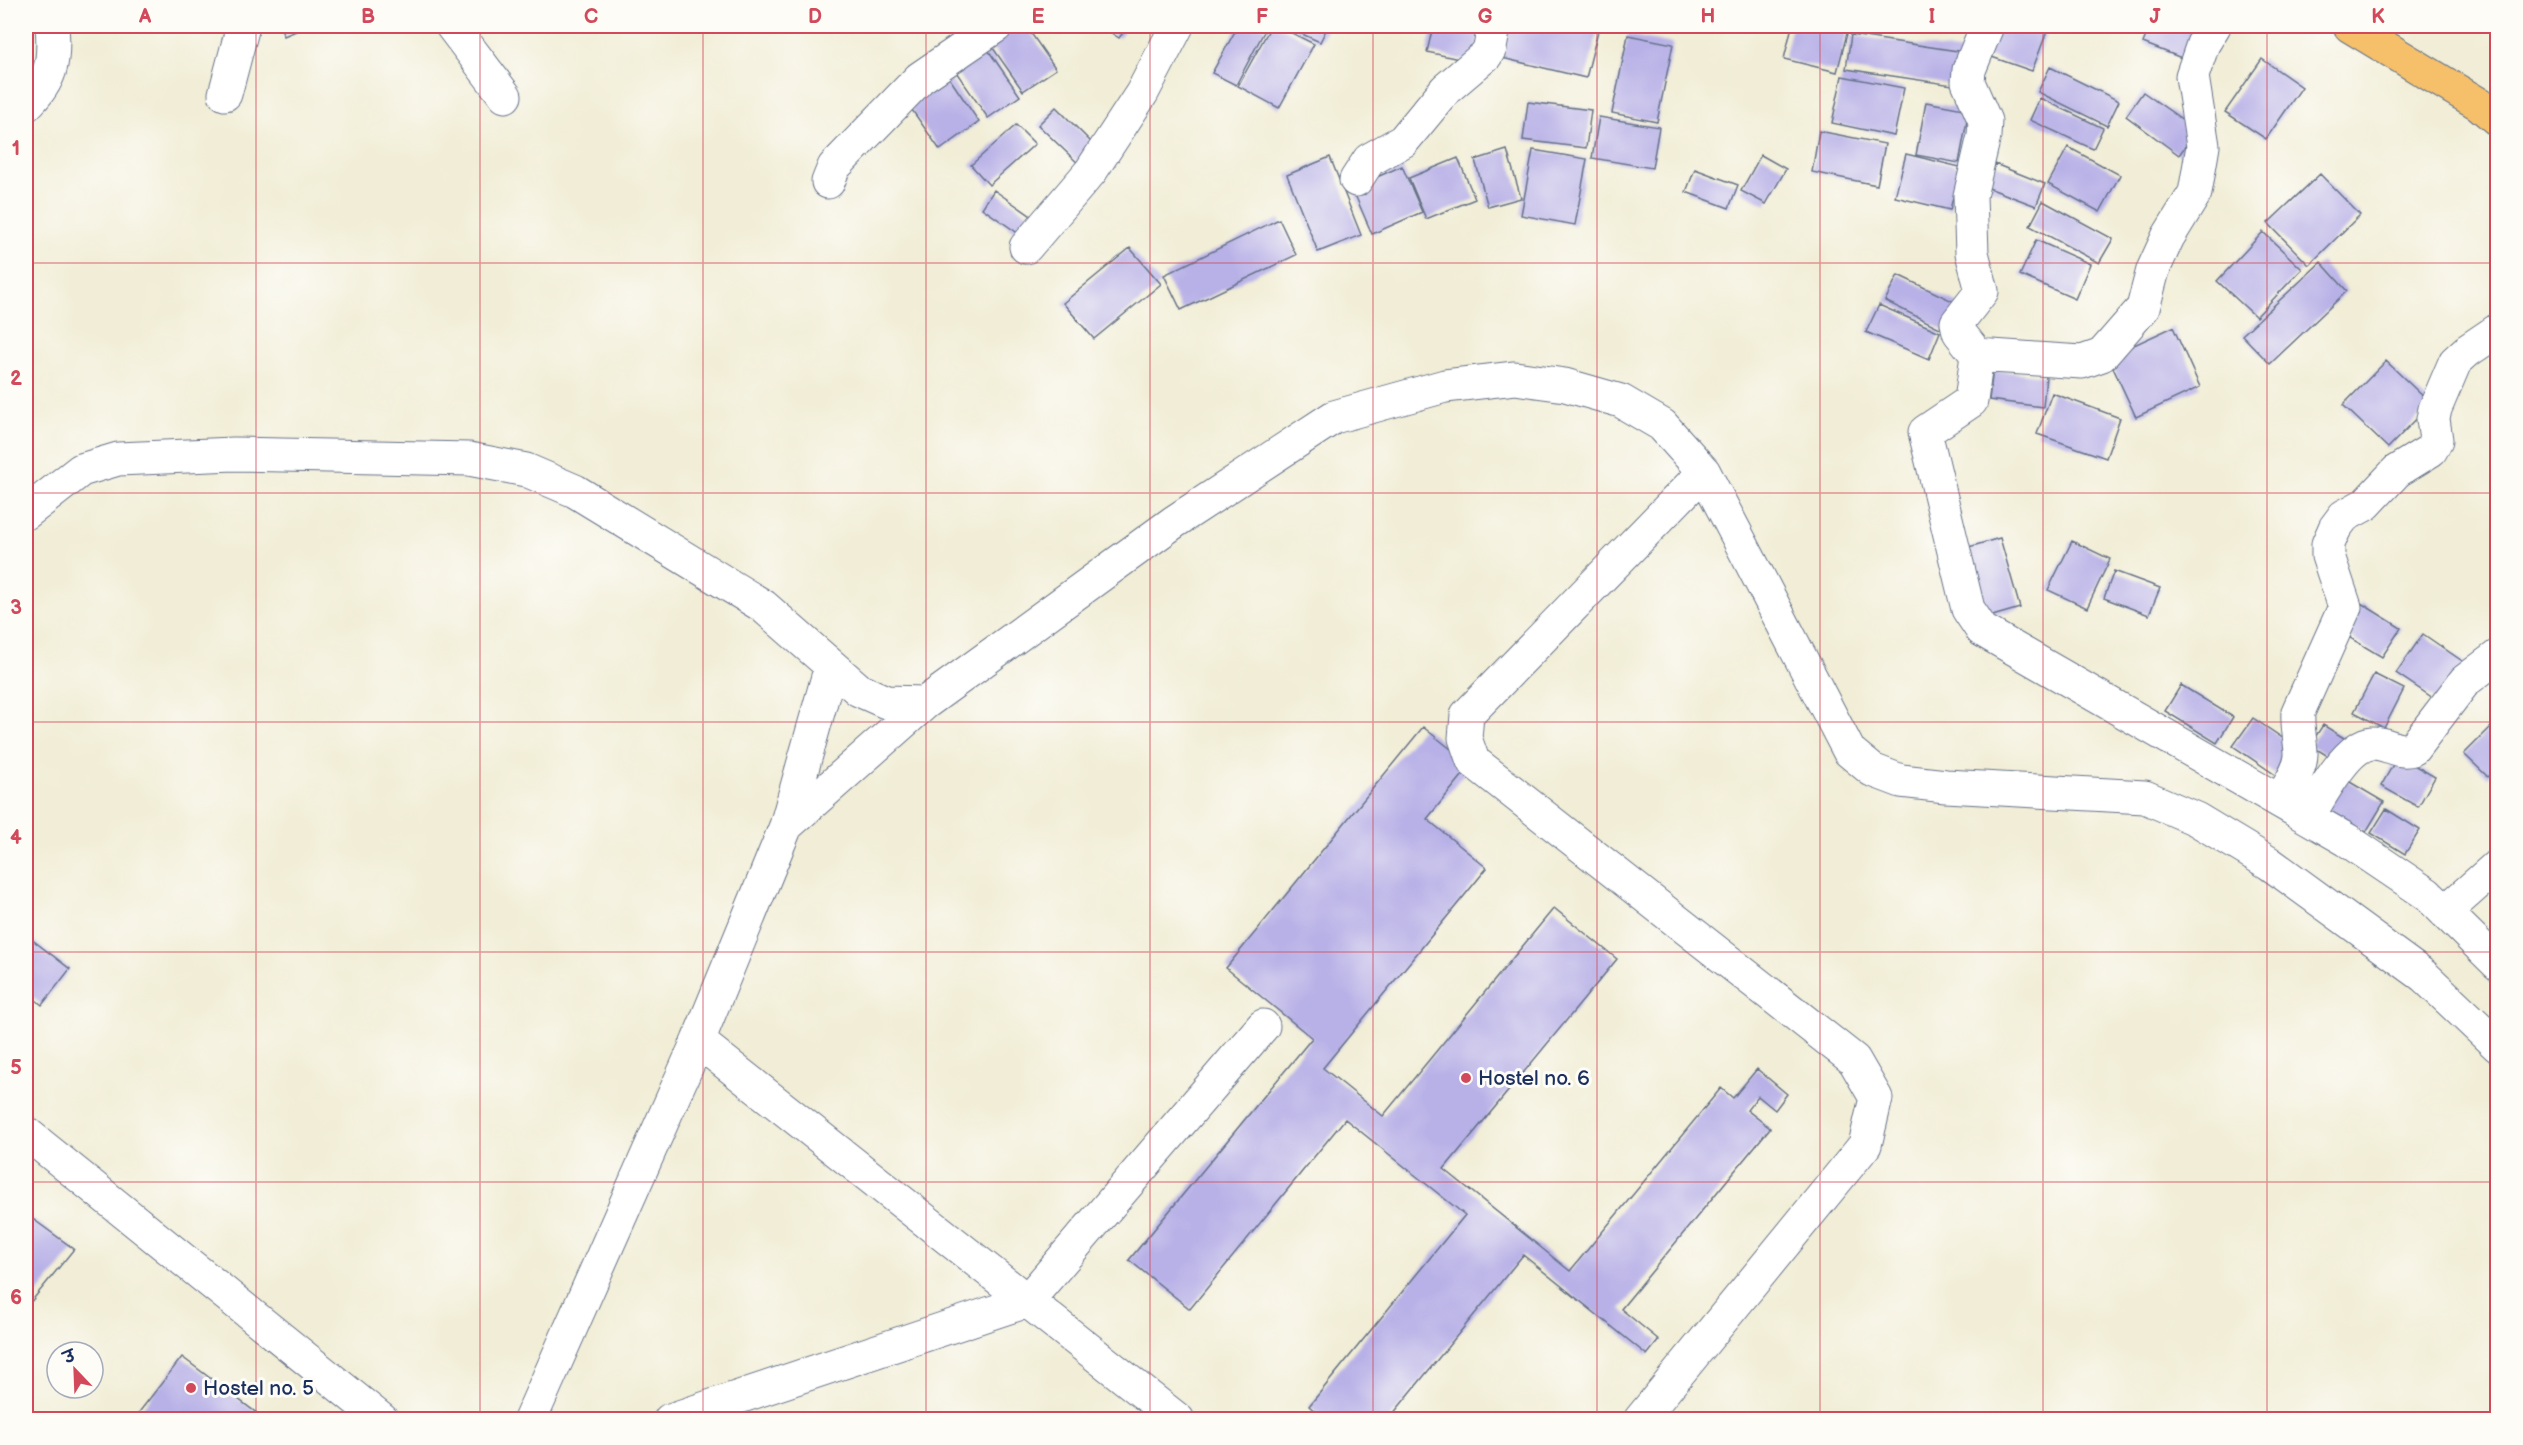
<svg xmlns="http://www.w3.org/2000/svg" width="2523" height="1445" font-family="'Balsamiq Sans','Playpen Sans Deva',sans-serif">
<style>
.building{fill:#b8b1e7}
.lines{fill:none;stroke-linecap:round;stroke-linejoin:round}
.minor-casing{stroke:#667288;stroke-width:35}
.major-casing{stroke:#667288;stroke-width:35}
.minor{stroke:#fff;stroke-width:33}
.major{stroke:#f6c06b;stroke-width:33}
.grid{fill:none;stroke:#d1495b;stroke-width:1.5;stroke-opacity:0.55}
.poi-dot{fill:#d1495b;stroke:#fdfcf7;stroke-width:2}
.labels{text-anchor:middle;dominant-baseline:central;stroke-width:6;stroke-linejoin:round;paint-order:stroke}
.poi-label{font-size:21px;fill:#1b2f5e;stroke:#fdfcf7;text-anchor:start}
.neatline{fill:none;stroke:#d1495b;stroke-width:2}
.grid-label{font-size:20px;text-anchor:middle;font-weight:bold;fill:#d1495b}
</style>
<rect width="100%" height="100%" fill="#fdfcf7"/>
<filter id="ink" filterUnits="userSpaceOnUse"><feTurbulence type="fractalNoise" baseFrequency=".0167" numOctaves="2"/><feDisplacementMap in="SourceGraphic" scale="12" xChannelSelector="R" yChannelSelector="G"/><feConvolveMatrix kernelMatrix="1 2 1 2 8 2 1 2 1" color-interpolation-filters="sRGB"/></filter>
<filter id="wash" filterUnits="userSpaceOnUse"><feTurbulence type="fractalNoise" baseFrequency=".008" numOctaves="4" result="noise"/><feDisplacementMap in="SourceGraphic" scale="24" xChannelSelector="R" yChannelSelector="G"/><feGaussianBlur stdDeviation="1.35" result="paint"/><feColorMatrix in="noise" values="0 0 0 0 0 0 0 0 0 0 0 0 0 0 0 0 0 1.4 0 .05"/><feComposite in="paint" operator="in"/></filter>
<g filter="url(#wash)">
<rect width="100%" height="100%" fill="#f1edd6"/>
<g id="blocks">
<path class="building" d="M280,26H308L284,36Z
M1010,26H1026L1056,69L1023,91L988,41Z
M1101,26H1128L1119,38Z
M1238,26H1267L1236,85L1212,73Z
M1271,26H1278L1314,44L1279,108L1238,86Z
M1284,26H1328L1320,42Z
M1433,26H1481L1473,62L1427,52Z
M1510,26H1576L1598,31L1586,78L1502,58Z
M1792,26H1849L1837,72L1784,59Z
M1997,26H2049L2032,71L1986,55Z
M2150,26H2208L2192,62L2143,43Z
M1628,35L1673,44L1657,122L1612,113Z
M1851,35L1964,52L1959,86L1846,69Z
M986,47L1020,96L988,118L954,69Z
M2262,59L2302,87L2266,139L2225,112Z
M2050,67L2119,101L2107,126L2038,92Z
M946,73L979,122L940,150L905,100Z
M1842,76L1904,88L1894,136L1832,123Z
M2143,92L2197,130L2179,155L2126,116Z
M2040,98L2103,128L2093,149L2030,120Z
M1528,102L1591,110L1586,148L1523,140Z
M1926,102L1969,110L1959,163L1916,155Z
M1056,107L1100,151L1083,168L1038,125Z
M1599,117L1659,127L1652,168L1592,158Z
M1016,125L1035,144L989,185L971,165Z
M1819,131L1885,144L1877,185L1812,172Z
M2068,147L2120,175L2100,212L2048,184Z
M1507,150L1521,198L1488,207L1475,160Z
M1533,150L1587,159L1575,225L1521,215Z
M1906,154L1960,167L1950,210L1895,197Z
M1761,155L1786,169L1766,204L1741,191Z
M1330,157L1361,235L1318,252L1287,175Z
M1458,158L1475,199L1426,219L1409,178Z
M1995,164L2045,184L2036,206L1986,187Z
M1402,166L1422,212L1372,234L1352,188Z
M1695,169L1738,185L1729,208L1686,192Z
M2320,174L2360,215L2309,265L2268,223Z
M994,190L1034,218L1022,236L982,208Z
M2043,201L2113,239L2099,263L2030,226Z
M1279,219L1296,255L1181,310L1164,275Z
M2263,232L2302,269L2256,317L2217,281Z
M2036,240L2090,264L2075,299L2020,275Z
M1130,248L1161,284L1094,339L1063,303Z
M2321,262L2347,291L2270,364L2242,335Z
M1898,275L1961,305L1948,332L1885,301Z
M1879,305L1940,332L1929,359L1866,332Z
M2173,327L2200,387L2136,417L2108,357Z
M2386,361L2431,404L2388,448L2343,405Z
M1993,370L2046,376L2043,407L1989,400Z
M2052,393L2120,418L2106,458L2037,434Z
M2000,538L2020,608L1982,619L1962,549Z
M2072,541L2110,559L2087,608L2048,590Z
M2114,571L2160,588L2149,615L2104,598Z
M2361,603L2401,628L2382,657L2342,633Z
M2423,634L2468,665L2442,704L2396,673Z
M2374,674L2404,689L2384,728L2354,712Z
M2181,685L2233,717L2217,743L2165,711Z
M2253,718L2299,749L2280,778L2233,746Z
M2498,720V768L2488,777L2464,754Z
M2323,725L2352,743L2339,763L2310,745Z
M1423,727L1471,765L1427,819L1487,868L1323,1068L1383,1116L1554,908L1617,959L1444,1169L1570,1271L1721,1088L1733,1098L1757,1069L1787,1094L1775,1110L1758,1096L1747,1110L1770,1128L1621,1309L1659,1340L1647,1355L1523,1255L1388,1420H1325L1309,1406L1465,1215L1345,1119L1190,1309L1129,1260L1312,1038L1226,968Z
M2398,756L2435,777L2418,807L2381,786Z
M2338,775L2384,802L2366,832L2320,805Z
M2386,809L2420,830L2405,854L2371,833Z
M26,935L70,969L42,1005L26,992Z
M26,1214L74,1249L26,1308Z
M182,1357L266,1420H133Z"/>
</g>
</g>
<g filter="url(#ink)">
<use href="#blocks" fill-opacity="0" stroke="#667288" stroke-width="1.5"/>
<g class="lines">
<defs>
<path id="minor" d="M452,26L505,96
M2214,26L2203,44L2192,76L2203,146L2195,193L2168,237L2153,270L2143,308L2102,355L2082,362L1977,355L1971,401L1925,432L1968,609L1982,630L2347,840L2427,894L2498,964
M225,94L243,26
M26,105C52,80 55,61 52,26
M1356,180L1369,160L1403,141L1446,89L1486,55L1490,48L1494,26
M828,182L834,167L920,78L996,26
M1026,247L1091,171L1142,93L1177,26
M1977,355L1959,332L1957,323L1982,291L1972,253L1970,196L1984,136L1985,121L1968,82L1969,70L1987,26
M26,513L81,470L118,459L234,454L469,459L526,470L575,491L763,606L859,690L886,702L925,703L1174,522L1334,417L1445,386L1515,378L1565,385L1621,401L1662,425L1704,472L1849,751L1872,770L1901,781L1946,786L2145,797L2196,819L2269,863L2424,976L2498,1046
M2280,801C2288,786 2302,769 2301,752C2300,738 2297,726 2298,712L2345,607L2328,556V544L2335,528L2344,516L2366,504L2397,471L2431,450L2436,440L2433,419L2435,409L2455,362L2467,351L2498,330
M2308,817C2319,798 2347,745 2372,743C2386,742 2398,754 2413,749L2465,681L2498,656
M786,826L925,703
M2445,912L2498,865
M698,1041L1178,1420
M26,1133L382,1420
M530,1420L698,1041L786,826L831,666
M670,1420L1027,1301L1263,1026
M1640,1420L1865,1145L1876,1098L1854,1060L1473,761L1465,738L1467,715L1704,472"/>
<path id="major" d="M2350,26L2479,104L2498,120"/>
</defs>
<use href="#minor" class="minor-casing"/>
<use href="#major" class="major-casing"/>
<use href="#minor" class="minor"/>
<use href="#major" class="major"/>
</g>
</g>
<path class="grid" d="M256,26V1420M480,26V1420M703,26V1420M926,26V1420M1150,26V1420M1373,26V1420M1597,26V1420M1820,26V1420M2043,26V1420M2267,26V1420M26,263H2498M26,493H2498M26,722H2498M26,952H2498M26,1182H2498"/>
<g class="poi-dot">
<circle cx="1466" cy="1078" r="6"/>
<circle cx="191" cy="1388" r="6"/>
</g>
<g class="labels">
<g class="poi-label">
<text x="1478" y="1078">Hostel no. 6</text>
<text x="203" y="1388">Hostel no. 5</text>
</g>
</g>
<rect width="2523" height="1445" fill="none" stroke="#fdfcf7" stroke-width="66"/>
<g transform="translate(75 1370) rotate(337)"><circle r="28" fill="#fdfcf7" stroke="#a3aaba" stroke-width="1.5"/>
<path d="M0-4.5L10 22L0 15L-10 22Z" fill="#d1495b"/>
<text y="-9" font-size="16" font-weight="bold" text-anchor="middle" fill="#1b2f5e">उ</text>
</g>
<rect x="33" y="33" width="2457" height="1379" class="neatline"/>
<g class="grid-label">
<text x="145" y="23">A</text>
<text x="368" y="23">B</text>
<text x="591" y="23">C</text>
<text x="815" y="23">D</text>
<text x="1038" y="23">E</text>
<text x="1262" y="23">F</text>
<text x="1485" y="23">G</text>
<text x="1708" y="23">H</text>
<text x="1932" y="23">I</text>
<text x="2155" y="23">J</text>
<text x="2378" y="23">K</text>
<text x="16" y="155">1</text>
<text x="16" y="385">2</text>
<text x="16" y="614">3</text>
<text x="16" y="844">4</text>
<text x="16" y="1074">5</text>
<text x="16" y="1304">6</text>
</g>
</svg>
